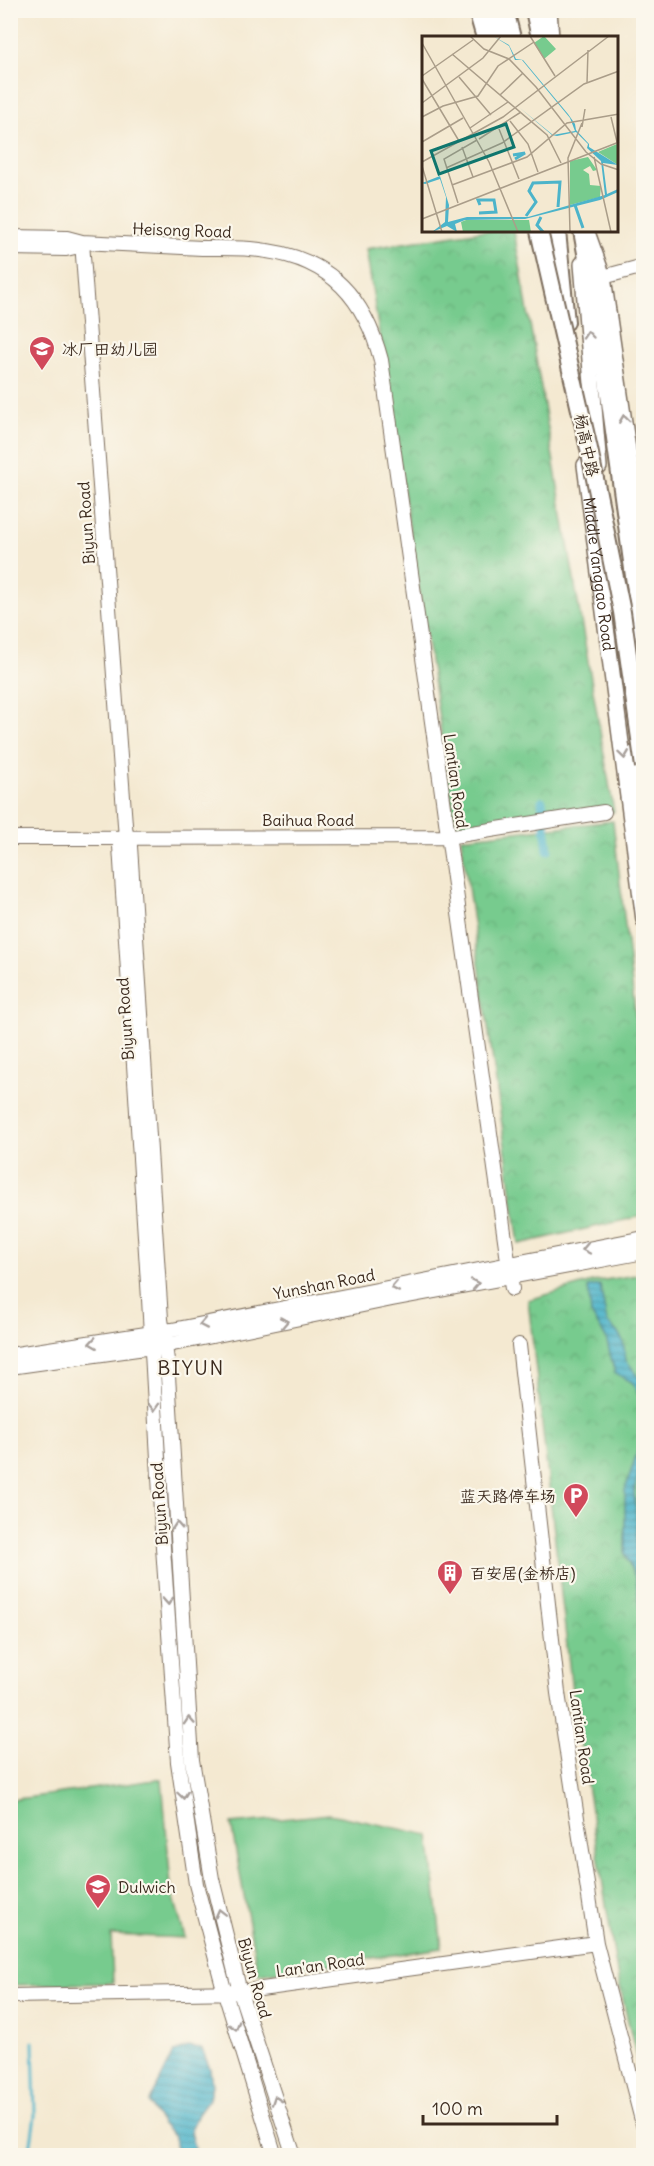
<svg xmlns="http://www.w3.org/2000/svg" width="654" height="2166" font-family="Delius,'LXGW WenKai TC',sans-serif">
<style>
.green{fill:#77cb8e;stroke:#597a56;stroke-width:1.5}
.park{fill:url(#park-crowns);stroke:#597a56;stroke-width:1.5}
.water{fill:url(#water-rules);stroke:#446f74;stroke-width:1.5}
.lines{fill:none;stroke-linecap:round;stroke-linejoin:round}
.stream{stroke:#4cb4ca;stroke-width:3}
.canal{stroke:#4cb4ca;stroke-width:9}
.secondary-casing{stroke:#7c6d5d;stroke-width:16}
.primary-casing{stroke:#7c6d5d;stroke-width:18}
.highway-casing{stroke:#7c6d5d;stroke-width:20}
.secondary{stroke:#fff;stroke-width:14}
.primary{stroke:#fff;stroke-width:15}
.highway{stroke:#fff;stroke-width:16}
.highway-bridge-casing{stroke:#7c6d5d;stroke-width:20;stroke-linecap:butt}
.highway-bridge{stroke:#fff;stroke-width:16}
.oneway{stroke:#a79f9a}
.labels{text-anchor:middle;dominant-baseline:central;stroke-width:4.5;stroke-linejoin:round;paint-order:stroke}
.street-label{font-size:16px;fill:#3b2a1e;stroke:#fbf7ec}
.poi-label{font-size:16px;fill:#3b2a1e;stroke:#fbf7ec;text-anchor:start}
.quarter-label{font-size:20px;letter-spacing:1.5px;fill:#3b2a1e;stroke:#fbf7ec}
.inset-river{fill:none;stroke:#4cb4ca;stroke-width:3}
.inset-road{fill:none;stroke:#aa9d89;stroke-width:1.5}
.view{fill:#0f766e;fill-opacity:0.15;stroke:#0f766e;stroke-width:3}
.inset-edge{fill:none;stroke:#3b2a1e;stroke-width:3}
</style>
<defs>
<pattern id="park-crowns" width="20" height="18" patternUnits="userSpaceOnUse" patternTransform="scale(1.5)"><rect width="20" height="18" fill="#77cb8e"/><path d="M2 6a3 3 0 1 1 6 0M12 15a3 3 0 1 1 6 0" fill="none" stroke="#68ae7a"/></pattern>
<pattern id="water-rules" width="6" height="5" patternUnits="userSpaceOnUse" patternTransform="scale(1.5)"><rect width="6" height="5" fill="#4cb4ca"/><path d="M0 2.5h6" fill="none" stroke="#4093a3"/></pattern>
</defs>
<rect width="100%" height="100%" fill="#fbf7ec"/>
<filter id="ink" filterUnits="userSpaceOnUse"><feTurbulence type="fractalNoise" baseFrequency=".0167" numOctaves="2"/><feDisplacementMap in="SourceGraphic" scale="12" xChannelSelector="R" yChannelSelector="G"/><feConvolveMatrix kernelMatrix="1 2 1 2 8 2 1 2 1" color-interpolation-filters="sRGB"/></filter>
<filter id="wash" filterUnits="userSpaceOnUse"><feTurbulence type="fractalNoise" baseFrequency=".008" numOctaves="4" result="noise"/><feDisplacementMap in="SourceGraphic" scale="24" xChannelSelector="R" yChannelSelector="G"/><feGaussianBlur stdDeviation="1.35" result="paint"/><feColorMatrix in="noise" values="0 0 0 0 0 0 0 0 0 0 0 0 0 0 0 0 0 1.4 0 .05"/><feComposite in="paint" operator="in"/></filter>
<g filter="url(#wash)">
<rect width="100%" height="100%" fill="#f4e9d1"/>
<path class="green" d="M162,1779L171,1887L185,1938L111,1935L113,1983L11,1985V1800Z
M330,1814L429,1835L442,1948L258,1974L231,1824Z"/>
<path class="park" d="M481,231H514L614,812L456,828L366,249Z
M613,821L643,1080V1216L519,1244L461,838Z
M643,1274V2087L617,1973L572,1691L528,1300L592,1282Z"/>
<path class="water" d="M600,1285L607,1322L619,1334L623,1342L626,1360L643,1383V1456L634,1491L637,1526L636,1544L643,1565V1614L640,1610L636,1579L625,1554V1490L641,1440L643,1416L641,1400L632,1382L615,1373L606,1338L591,1314L588,1287Z
M188,2047L202,2049L210,2069L212,2085L209,2099L198,2114L190,2132L196,2155H176L175,2138L161,2123L149,2103L174,2052Z"/>
<g class="lines">
<path class="stream" d="M29,2156L35,2116L33,2042"/>
<path class="canal" d="M542,801L548,850"/>
</g>
</g>
<g filter="url(#ink)">
<g class="lines">
<defs>
<path id="secondary" d="M10,237L67,238L82,242C122,244 162,246 202,248C223,248 246,247 267,251C331,260 365,299 381,360L512,1289
M82,242L126,838L130,846L161,1319L167,1360L192,1760L212,1879L240,1992L294,2156
M10,248L66,249L75,247L82,242
M603,277L644,266
M10,838L447,837L604,812
M126,838L120,846L149,1299L163,1547L178,1762L196,1884L225,1993L275,2156
M519,1345L558,1693L596,1943L644,2128
M10,1355L172,1330L644,1238
M10,1367L173,1344L392,1299L644,1252
M10,1996L240,1992L596,1943"/>
<g id="primary">
<path d="M549,10L551,38"/>
<path d="M588,235L603,277L644,560"/>
<path d="M582,264L599,467"/>
<path id="s1" d="M585,465L644,920"/>
<path d="M635,753L644,807"/>
</g>
<path id="highway" d="M477,10L485,38
M491,10L496,38
M505,10L512,38
M534,10L540,38
M557,231L566,322
M582,231L600,329L644,649"/>
</defs>
<use href="#secondary" class="secondary-casing"/>
<use href="#primary" class="primary-casing"/>
<use href="#highway" class="highway-casing"/>
<use href="#secondary" class="secondary"/>
<use href="#primary" class="primary"/>
<use href="#highway" class="highway"/>
<defs>
<path id="highway-bridge" d="M539,231L589,449L622,612L644,767"/>
</defs>
<use href="#highway-bridge" class="highway-bridge-casing"/>
<use href="#highway-bridge" class="highway-bridge"/>
</g>
<defs><path id="oneway-chevron" d="M-2-3.5L2.5 0L-2 3.5" fill="none" stroke-width="1.6" stroke-linecap="round" stroke-linejoin="round" transform="scale(1.5)"/></defs>
<g class="oneway">
<use href="#oneway-chevron" transform="translate(588 335) rotate(-95)"/>
<use href="#oneway-chevron" transform="translate(624 419) rotate(-98)"/>
<use href="#oneway-chevron" transform="translate(624 755) rotate(82)"/>
<use href="#oneway-chevron" transform="translate(586 1249) rotate(168)"/>
<use href="#oneway-chevron" transform="translate(475 1284) rotate(-11)"/>
<use href="#oneway-chevron" transform="translate(395 1287) rotate(169)"/>
<use href="#oneway-chevron" transform="translate(284 1322) rotate(-11)"/>
<use href="#oneway-chevron" transform="translate(203 1324) rotate(169)"/>
<use href="#oneway-chevron" transform="translate(93 1343) rotate(172)"/>
<use href="#oneway-chevron" transform="translate(154 1407) rotate(87)"/>
<use href="#oneway-chevron" transform="translate(177 1526) rotate(-94)"/>
<use href="#oneway-chevron" transform="translate(168 1601) rotate(86)"/>
<use href="#oneway-chevron" transform="translate(189 1721) rotate(-94)"/>
<use href="#oneway-chevron" transform="translate(183 1795) rotate(82)"/>
<use href="#oneway-chevron" transform="translate(220 1913) rotate(-104)"/>
<use href="#oneway-chevron" transform="translate(235 2026) rotate(73)"/>
<use href="#oneway-chevron" transform="translate(276 2100) rotate(-109)"/>
</g>
</g>
<defs>
<symbol id="school-pin" viewBox="-11 -11 22 30"><path d="M0 17L-7.5 6A9.5 9.5 0 1 1 7.5 6Z" fill="#d1495b" stroke="#fbf7ec"/><path d="M0-5L7-2L0 1L-7-2ZM-4 1L0 2.5L4 1V4Q0 6-4 4Z" fill="#fff"/></symbol>
<symbol id="parking-pin" viewBox="-11 -11 22 30"><path d="M0 17L-7.5 6A9.5 9.5 0 1 1 7.5 6Z" fill="#d1495b" stroke="#fbf7ec"/><path d="M-3.5-5.5H1a3.5 3.5 0 0 1 0 7H-1V5.5H-3.5ZM-1-3.4V-.6H.8a1.4 1.4 0 0 0 0-2.8Z" fill="#fff"/></symbol>
<symbol id="building-pin" viewBox="-11 -11 22 30"><path d="M0 17L-7.5 6A9.5 9.5 0 1 1 7.5 6Z" fill="#d1495b" stroke="#fbf7ec"/><path d="M-4-6H4V6H1V3H-1V6H-4ZM-2.5-4.3h1.7v1.8h-1.7ZM.8-4.3h1.7v1.8H.8ZM-2.5-1h1.7V.8h-1.7ZM.8-1h1.7V.8H.8Z" fill="#fff"/></symbol>
</defs>
<g fill-rule="evenodd">
<use href="#school-pin" x="27" y="334" width="30" height="40"/>
<use href="#parking-pin" x="561" y="1481" width="30" height="40"/>
<use href="#building-pin" x="435" y="1558" width="30" height="40"/>
<use href="#school-pin" x="83" y="1872" width="30" height="40"/>
</g>
<g class="labels">
<g class="street-label">
<text transform="translate(182 230) rotate(2)">Heisong Road</text>
<text transform="translate(587 445) rotate(78)">杨高中路</text>
<text transform="translate(86 523) rotate(-94)">Biyun Road</text>
<text stroke="none"><textPath href="#s1" startOffset="110">Middle Yanggao Road</textPath></text>
<text transform="translate(456 781) rotate(82)">Lantian Road</text>
<text x="308" y="820">Baihua Road</text>
<text transform="translate(125 1019) rotate(-94)">Biyun Road</text>
<text transform="translate(324 1284) rotate(-11)">Yunshan Road</text>
<text transform="translate(159 1504) rotate(-94)">Biyun Road</text>
<text transform="translate(582 1737) rotate(82)">Lantian Road</text>
<text transform="translate(320 1965) rotate(-8)">Lan'an Road</text>
<text transform="translate(255 1978) rotate(74)">Biyun Road</text>
</g>
<g class="poi-label">
<text x="62" y="349">冰厂田幼儿园</text>
<text x="556" y="1496" text-anchor="end">蓝天路停车场</text>
<text x="470" y="1573">百安居(金桥店)</text>
<text x="118" y="1887">Dulwich</text>
</g>
<g class="quarter-label">
<text x="191" y="1367">BIYUN</text>
</g>
</g>
<g transform="translate(422 36)">
<rect width="196" height="196" fill="#f4e9d1"/>
<path d="M44,184H107L109,196H41L39,186Z" fill="#77cb8e"/>
<path d="M122,0L134,13L122,23L112,7ZM195,108L196,114V129L176,116ZM166,121L175,134L171,135L168,130L161,134L167,138L168,149L179,150L178,161L148,169V125Z" fill="#77cb8e"/>
<path d="M71,0L87,9L94,23L101,24L146,78L153,88L154,94L167,108V111L196,129L181,127L185,158L196,153V156L178,164L103,183L43,184L33,188L35,196L25,190L10,196L23,186L24,161L18,143L3,148L0,147L18,140L27,169L26,186L45,181H106L183,159L179,125L165,112L166,108L154,96L135,100L130,99L98,72L131,99L153,95L148,82L100,24H93L87,10Z" fill="#4cb4ca"/>
<path class="inset-river" d="M91,119L103,117L93,123M153,169L161,192M57,177L74,176L72,164H56L58,169M104,180L114,166L107,155L111,147L138,146L136,171M119,181L115,189L121,196"/>
<path class="inset-road" d="M48,0L62,13L87,23L114,51L164,116L179,128L197,134M108,0L133,40M0,7L67,126L96,196M30,18L125,99L139,127M0,40L51,4M37,41L69,79M0,43L37,105M165,47L166,14M78,59L101,37M0,67L61,22L79,0M0,81L21,70L56,60L76,30L112,6M189,81L195,106M88,85L106,108L116,136M160,91L163,73M48,92L86,66M77,93L97,143M57,103L99,76M0,106L41,82M40,111L51,141M172,121L189,196M0,126L81,81L187,0M0,130L20,196M24,132L80,107L162,48L197,35M30,149L105,121L145,87L197,78M36,167L22,123L55,104M0,183L197,106M148,196L146,122L160,87"/>
<path class="view" d="M84,88L92,111L17,138L9,115Z"/>
<rect width="196" height="196" class="inset-edge"/>
</g>
<rect width="654" height="2166" fill="none" stroke="#fbf7ec" stroke-width="36"/>
<path d="M423 2115v9h134v-9" fill="none" stroke="#3b2a1e" stroke-width="3"/>
<text x="432" y="2115" font-size="18" fill="#3b2a1e" stroke="#fbf7ec" stroke-width="4.5" paint-order="stroke">100 m</text>
</svg>
